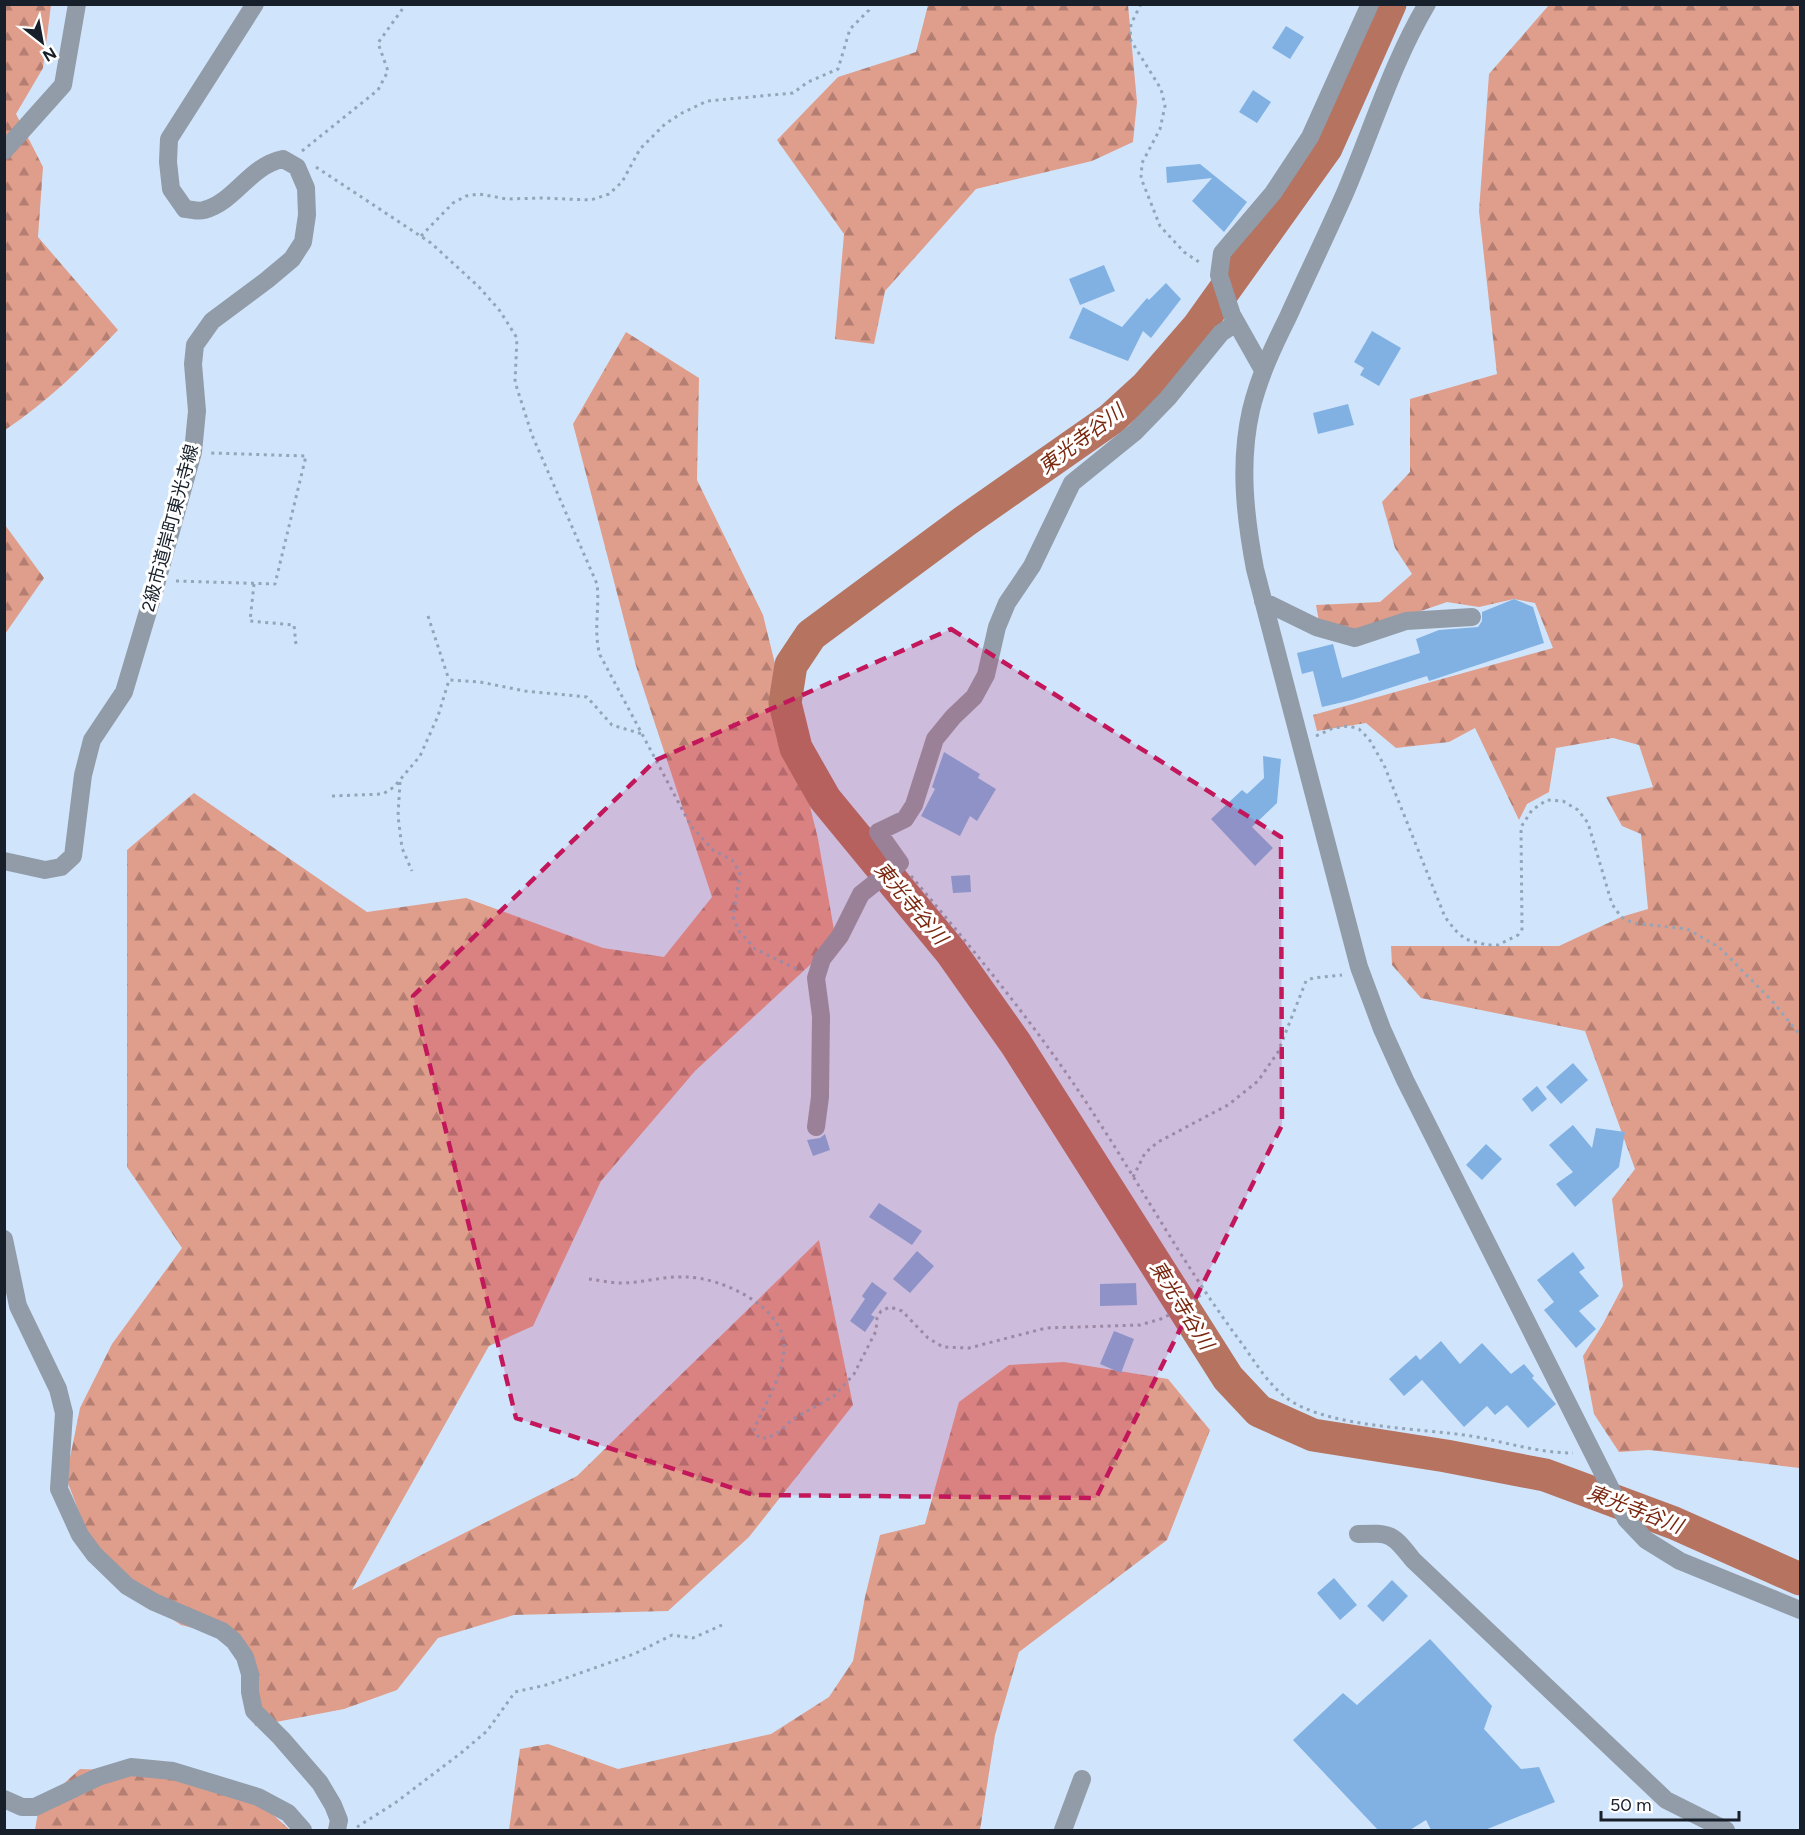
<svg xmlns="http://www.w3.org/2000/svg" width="1805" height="1835" font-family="Figtree,'Noto Sans JP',sans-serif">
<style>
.forest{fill:url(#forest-firs)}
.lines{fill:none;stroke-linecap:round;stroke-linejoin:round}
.river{stroke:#b57360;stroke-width:33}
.building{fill:#81b1e3}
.path{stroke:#94a5b8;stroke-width:3;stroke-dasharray:3 4.5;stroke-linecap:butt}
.minor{stroke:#919ca8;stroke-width:18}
.marked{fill:#c2185b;fill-opacity:0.2;stroke:#c2185b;stroke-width:4.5;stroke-dasharray:12 8;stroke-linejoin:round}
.labels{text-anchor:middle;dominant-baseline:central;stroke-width:6;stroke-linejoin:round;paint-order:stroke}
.street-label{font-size:18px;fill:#161f2a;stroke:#fff}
.water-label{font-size:20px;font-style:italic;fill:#79270f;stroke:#fff}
</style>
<defs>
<pattern id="forest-firs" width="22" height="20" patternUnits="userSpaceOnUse" patternTransform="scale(1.5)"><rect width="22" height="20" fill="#df9d8b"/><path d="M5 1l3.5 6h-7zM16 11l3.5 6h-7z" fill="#b47f72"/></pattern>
</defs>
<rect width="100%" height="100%" fill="#d0e5fc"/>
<path class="forest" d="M5,5H51L43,68L16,114L43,167L38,237L118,330C83,367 47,402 5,430Z
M928,5H1128L1137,102L1133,142L1092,161L976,189L885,291L874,344L835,339L844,234L777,140L838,77L916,52Z
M1549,5H1800V1468L1649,1450L1619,1452L1594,1414L1583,1356L1603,1324L1623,1286L1612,1199L1635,1169L1585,1031L1421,998L1392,965L1391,946H1559L1621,917L1648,909L1641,834L1622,826L1606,797L1653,787L1639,745L1613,738L1556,748L1549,792L1527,804L1519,820L1475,728L1449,742L1396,748L1366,723L1317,731L1313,715L1553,648L1535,603L1514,599L1479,607L1447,602L1357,633L1319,622L1316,605L1380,602L1412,574L1395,548L1382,502L1410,472V399L1497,374L1479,211L1489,74Z
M626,332L699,378L697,480L763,615L818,839L836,941L695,1071L601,1181L533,1326L489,1346L352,1590L577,1476L819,1240L853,1405L749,1537L668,1611L514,1615L438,1638L397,1690L344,1709L255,1726L241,1640L181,1625L102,1572L66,1478L80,1408L112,1344L182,1248L127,1167V850L194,793L367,912L466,898L603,948L664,957L712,897L636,666L573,424Z
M5,525L44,578L5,634Z
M1064,1362L1168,1379L1210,1430L1167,1540L1019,1652L995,1735L980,1830H509L520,1749L548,1744L618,1769L771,1734L829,1697L853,1661L865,1597L880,1535L925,1524L959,1402L1009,1365Z
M80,1769L194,1773L260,1803L290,1830H35L39,1806Z"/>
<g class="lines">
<path class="river" d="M1390,4L1326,148L1198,327L1146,387L1111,419L965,521L811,635L791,665L785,703L796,748L825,799L951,952L1016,1044L1228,1378L1259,1411L1313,1435L1446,1456L1545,1475L1674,1523L1800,1579"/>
</g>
<path class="building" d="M1286,26L1304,37L1290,59L1272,48Z
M1253,90L1271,102L1257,123L1239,112Z
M1200,164L1247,202L1224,232L1192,201L1212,178L1167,183L1166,167Z
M1104,265L1115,291L1080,305L1069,279Z
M1166,283L1181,299L1151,338L1143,331L1128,361L1069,338L1083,307L1122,327L1147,298L1149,300Z
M1372,331L1401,348L1379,386L1360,375L1364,368L1354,362Z
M1348,404L1354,425L1318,434L1313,413Z
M1514,599L1533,607L1544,643L1429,681L1427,676L1352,700L1322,707L1313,671L1302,674L1297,653L1333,644L1342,678L1420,653L1416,639L1439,630L1478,627L1482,621V612Z
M944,752L980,774L978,778L996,789L977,821L970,816L960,836L921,816L935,789L932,787Z
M1263,756L1281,759L1277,803L1252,827L1273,848L1255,866L1211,819L1242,790L1247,794L1264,778Z
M970,875L971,892L953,893L951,876Z
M1573,1063L1588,1080L1561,1104L1546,1087Z
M1537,1086L1547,1099L1532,1112L1522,1099Z
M1573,1125L1592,1148L1596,1128L1625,1132L1619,1167L1575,1207L1556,1184L1573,1172L1549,1145Z
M825,1134L830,1150L813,1156L807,1140L820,1138Z
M1486,1144L1502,1159L1482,1180L1466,1165Z
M879,1203L922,1231L912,1245L869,1217Z
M917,1251L934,1266L910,1293L893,1279Z
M1573,1252L1585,1268L1579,1272L1599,1296L1579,1311L1596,1329L1576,1348L1544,1310L1554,1302L1537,1280Z
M872,1282L887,1293L871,1315L875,1317L865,1332L850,1321L865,1299L862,1296Z
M1136,1283L1137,1305L1100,1306V1284Z
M1114,1331L1134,1339L1121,1373L1100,1364Z
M1441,1341L1460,1364L1482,1343L1511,1374L1524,1364L1534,1376L1532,1378L1556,1404L1528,1428L1507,1405L1495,1415L1487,1406L1464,1427L1422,1380L1404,1396L1389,1379L1416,1355L1420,1360Z
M1334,1578L1357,1605L1340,1620L1317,1593Z
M1392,1580L1408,1596L1383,1622L1367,1606Z
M1430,1639L1492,1706L1484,1729L1521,1769L1539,1767L1555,1802L1485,1830H1431L1426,1820L1410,1830H1378L1293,1740L1343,1693L1357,1705Z"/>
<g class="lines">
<path class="path" d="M1141,4L1131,24L1130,39L1161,89L1165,106L1160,129L1142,163L1141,178L1160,226L1184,252L1202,264
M302,151L378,90L388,71L378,43L406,4
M316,167L431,243L479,287L500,311L517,338L515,382L532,435L597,584C600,607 593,632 600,655L691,826L713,850L732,860L740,874L733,917L739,931L755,949L801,971
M421,236L453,203L466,196L479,194L507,199L542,198L591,200L609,194L622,182L640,149L665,124L682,113L707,101L793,93L808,82L838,69L850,29L869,10L871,4
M176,581L275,584L306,456L210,453
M254,584L250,621L294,625L296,645
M428,616L449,680
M1316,736L1333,728L1349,726L1359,729L1369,739L1384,765L1445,917L1455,930L1465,939L1487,945H1498L1518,935L1522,929L1521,827L1532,810L1547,800L1563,801L1578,810L1588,823L1612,904L1621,917L1633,923L1687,929L1719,947L1773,1002L1800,1035
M400,782L398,816L402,848L412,871
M332,796L383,794L394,787L420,756L438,716L449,680L480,682L525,691L587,697L612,725L642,734
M911,876C977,954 1042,1033 1097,1119C1145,1193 1187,1270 1240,1341C1254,1360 1268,1385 1288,1399C1329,1428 1421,1428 1471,1436C1506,1442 1538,1453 1573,1453
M1133,1177L1145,1153L1158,1142L1228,1105L1258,1081L1278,1052L1306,981L1313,978L1342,975
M589,1279C599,1280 610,1283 621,1283C642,1283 663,1276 685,1277C720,1277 785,1306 784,1348C783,1376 765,1404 754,1429L759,1438H767L779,1432L793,1419L834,1396L854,1374L876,1331L877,1318L881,1311L890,1307L902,1311L928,1338L943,1347L969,1348L1046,1328L1140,1325L1164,1318L1204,1293
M357,1827L395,1803L461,1753L487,1731L515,1692L546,1685L634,1654L672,1635L693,1638L722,1625"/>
<path class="minor" d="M1427,4C1392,63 1372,130 1345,193C1327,234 1307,275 1288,317C1273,347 1259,377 1251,410C1239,463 1245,516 1255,569L1359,967L1382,1029L1405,1080L1626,1519L1646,1540L1680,1561L1800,1610
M4,151L63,85L77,4
M1263,370L1232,315L1219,275L1222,253L1273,193L1310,137L1370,4
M1263,601L1316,627L1355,638L1406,621L1472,617
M4,861L45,870L61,867L73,856L83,775L92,740L124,692L155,588L193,452L197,411L193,364L195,345L212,321L267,280L292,259L303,242L307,215L306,188L297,167L283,159C249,166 235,202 204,210C198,212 191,209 185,209L171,189L168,162L169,139L255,4
M816,1127L820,1097L821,1016L816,978L822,959L840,936L861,894L900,863L878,832L905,819L914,805L935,739L953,717L974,697L986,675L997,627L1007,603L1032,566L1072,483L1135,432L1168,398L1221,333L1236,323
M4,1239L18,1306L58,1389L64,1413L59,1489L80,1535L94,1554L127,1586L154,1602L222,1631L234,1641L245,1657L250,1674V1692L254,1711L281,1738L320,1783L333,1805L339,1820L337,1830
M1358,1534C1391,1533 1392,1533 1413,1560L1666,1800L1726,1830
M4,1799L22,1807H35L98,1777L131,1767L173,1771L258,1797L288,1813L303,1830
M1063,1830L1082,1779"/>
</g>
<path class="marked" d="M951,629L1281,837L1282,1125L1096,1498L754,1495L516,1418L413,996L656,760Z"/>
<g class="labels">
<g class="street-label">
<text transform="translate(170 528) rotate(-75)">2級市道岸町東光寺線</text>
</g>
<g class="water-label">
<text transform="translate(1081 439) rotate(-37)">東光寺谷川</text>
<text transform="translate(911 903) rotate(50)">東光寺谷川</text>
<text transform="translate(1182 1305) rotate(58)">東光寺谷川</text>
<text transform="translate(1635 1509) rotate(21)">東光寺谷川</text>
</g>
</g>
<rect width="1805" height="1835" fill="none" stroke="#161f2a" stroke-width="12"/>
<g transform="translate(42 42) rotate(149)" stroke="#ffffff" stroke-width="4.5" paint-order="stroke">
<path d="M0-4.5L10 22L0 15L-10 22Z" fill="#161f2a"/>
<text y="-9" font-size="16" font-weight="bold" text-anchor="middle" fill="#161f2a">N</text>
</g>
<path d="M1601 1811v9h138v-9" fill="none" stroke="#161f2a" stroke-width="3"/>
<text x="1610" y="1811" font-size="18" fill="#161f2a" stroke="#ffffff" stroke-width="4.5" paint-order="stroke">50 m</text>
</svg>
